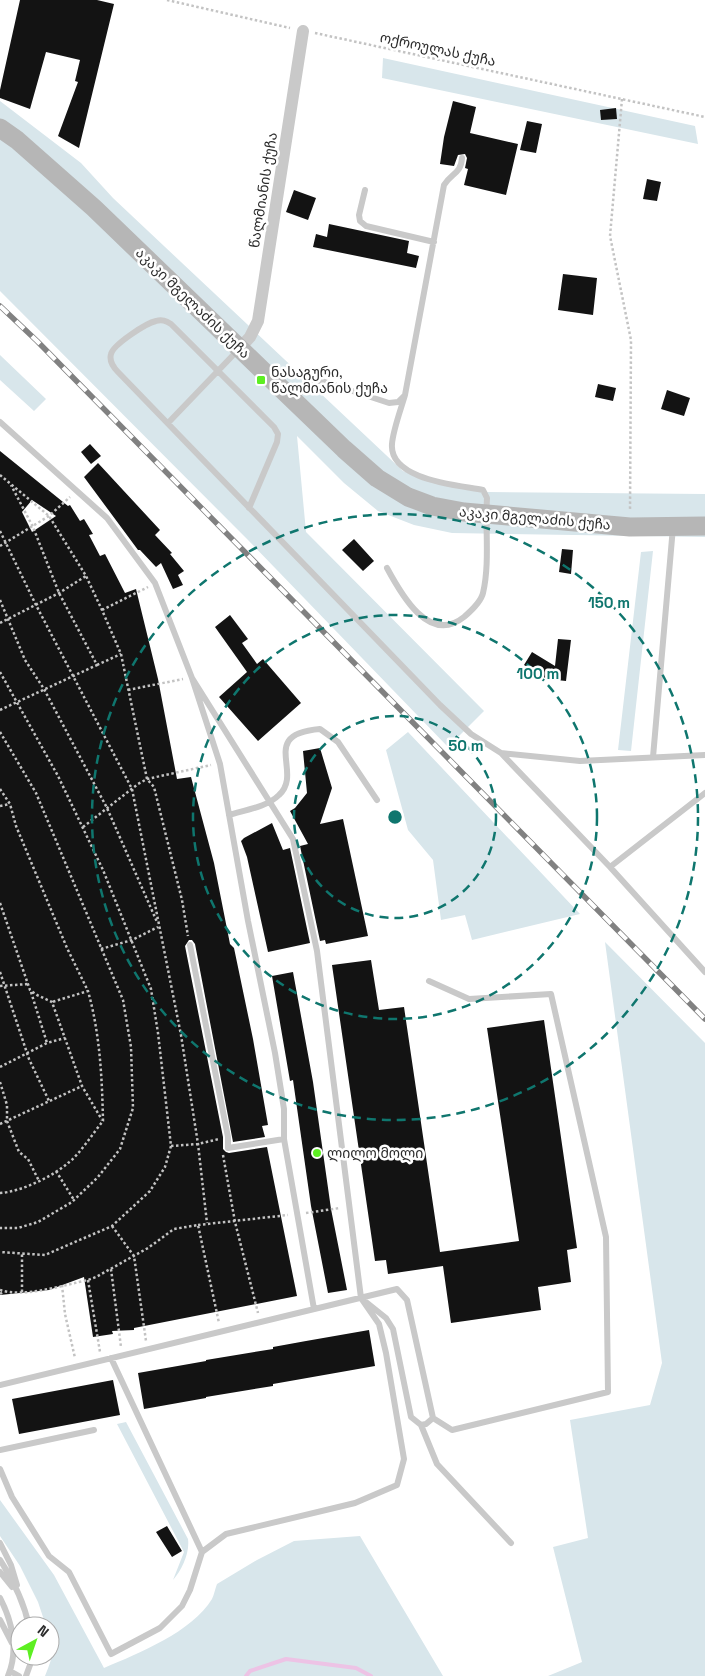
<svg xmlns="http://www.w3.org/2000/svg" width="705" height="1676" font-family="'Space Grotesk','Noto Sans Georgian',sans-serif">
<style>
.green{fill:#d8e6eb}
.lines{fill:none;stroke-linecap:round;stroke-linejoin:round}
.stream{stroke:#edc3e5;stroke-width:4}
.building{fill:#131313;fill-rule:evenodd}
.path{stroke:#c3c3c3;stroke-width:2.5;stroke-dasharray:2.5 2.5;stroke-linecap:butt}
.lane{stroke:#c9c9c9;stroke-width:6}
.street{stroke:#c9c9c9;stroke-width:12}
.secondary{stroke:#b6b6b6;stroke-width:19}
.rail-casing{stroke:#818181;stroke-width:5.5}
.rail{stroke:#fff;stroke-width:4;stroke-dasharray:11;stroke-linecap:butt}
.ring{fill:none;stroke:#0f766e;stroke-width:2.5;stroke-dasharray:9 6}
.poi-dot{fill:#5def22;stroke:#fff;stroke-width:2}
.labels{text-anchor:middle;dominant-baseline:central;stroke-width:5;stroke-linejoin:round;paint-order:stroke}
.street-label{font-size:14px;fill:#2c2c2c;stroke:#fff}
.poi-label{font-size:14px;fill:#2c2c2c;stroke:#fff;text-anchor:start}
.centre{fill:#0f766e;stroke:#fff;stroke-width:2.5}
.ring-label{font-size:15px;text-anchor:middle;font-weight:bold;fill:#0f766e;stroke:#fff;stroke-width:5;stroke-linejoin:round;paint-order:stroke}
</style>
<rect width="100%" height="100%" fill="#fff"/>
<path class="green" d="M383,58L695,126L698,144L382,78Z
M0,101L81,163L113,198L403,471L429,481L488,492L705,494V537L452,533L414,525L378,511L344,483L297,436L306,532L484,711L448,747L248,540L0,291Z
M0,355L46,399L34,411L0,380Z
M653,551L631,751L618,750L641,552Z
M408,732L580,914L472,940L465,915L441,920L433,860L408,830L386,750Z
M605,942L705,1043V1676H548L582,1662L553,1547L588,1538L570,1420L650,1405L662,1363Z
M126,1422L188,1539C190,1552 182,1570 173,1580L184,1552L117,1424Z
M0,1500L54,1575L104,1668C139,1653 192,1632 212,1599C214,1595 215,1589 217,1584L257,1560L294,1541L360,1536L443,1676H45C49,1666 54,1654 53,1643C52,1637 50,1632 50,1626H46L38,1602L20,1566L0,1536Z"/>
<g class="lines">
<path class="stream" d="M246,1676L250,1671L286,1659L356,1668L371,1676"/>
</g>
<path class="building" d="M20,0H97L114,4L79,148L58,136L78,82L75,81L80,60L46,52L30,109L0,98V90Z
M453,101L476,107L470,133L518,144L506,195L464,185L468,169L465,168L467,158L465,154L458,155L454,166L440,164L444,137Z
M616,108L617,119L601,120L600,110Z
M527,121L542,124L536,153L520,150Z
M647,179L661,182L657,201L643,199Z
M294,190L316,198L308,220L286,212Z
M329,224L409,241L407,253L419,256L416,268L313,247L316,234L327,237Z
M563,274L597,278L593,315L558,310Z
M598,384L616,388L613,401L595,397Z
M667,390L690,398L684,416L661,409Z
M90,444L101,456L91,464L81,452Z
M0,451L68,506L70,505L80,521L84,519L93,534L89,535L100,556L105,554L125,593L136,589L158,679L177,779L191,777L214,863L230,944L234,948L253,1039L268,1125L262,1126L265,1137L233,1142L195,944L192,940H189L185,946L223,1137V1149L226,1152L229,1153L267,1147L297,1296L134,1328V1330L112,1331L113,1334L93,1337L84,1277L49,1290L0,1295ZM32,500L56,516L32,532L22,512Z
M98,463L160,530L155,535L172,553L170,554L184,571L178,575L183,585L173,589L161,563L156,567L140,550H138L84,477Z
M354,539L374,561L363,571L342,550Z
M562,549L573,550L571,574L559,572Z
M230,615L248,639L242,643L257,664L263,659L301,703L258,741L219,697L247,672L215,627Z
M558,639L571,640L566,681L547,679L524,665L532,652L555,666Z
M320,748L332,788L320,824L343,819L368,936L326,944L325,940L320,941L300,846L308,844L290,811L295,808L307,793L303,751Z
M272,823L283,850L290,848L310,943L268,952L247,857L241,841L244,838Z
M371,960L379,1010L404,1007L440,1252L519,1241L487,1028L544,1020L577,1248L567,1250L571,1282L538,1287L541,1310L451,1323L443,1266L388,1274L386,1260L375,1261L332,965Z
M293,972L313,1082L331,1209L347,1290L328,1293L311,1206L293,1080L290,1081L272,976Z
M369,1330L375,1366L273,1384V1386L206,1397V1398L144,1409L138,1373L206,1361V1360L273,1349V1347L306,1341Z
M113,1380L120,1415L19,1434L12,1399Z
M167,1526L182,1551L172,1557L156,1532Z"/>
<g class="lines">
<path class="path" d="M167,0L290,28
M315,33L705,117
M622,99L610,236L631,340L630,511
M0,475L49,516L86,576L102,610L121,654L147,779L154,787L182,900L188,936
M0,531L36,605L132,789L181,1035L198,1144L207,1223
M0,546L49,516L70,497
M0,600L25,660L44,689L107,808L157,922
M102,610L148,587
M0,623L59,593L86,576
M97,665L121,654
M0,672L58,776L103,870L151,989L158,1033L171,1146L165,1167L150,1191L112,1226L45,1255L0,1252
M128,690L183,679
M0,710L97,665L59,593L33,527L11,485
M0,732L36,793L123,1000L131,1047L133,1108L120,1149L98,1177L72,1202L38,1222L18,1228H0
M0,789L10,804L16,826L67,948L88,991L52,1002
M0,806L10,804
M83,827L138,784L147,779L211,765
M0,903L30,990L37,995L52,1002L82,1086L102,1120
M101,949L132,940L158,927
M0,972L29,1059L49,1101
M0,986L28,984
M31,992L47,1043
M0,1067L47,1043L65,1038
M0,1082L7,1105V1121L19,1152L28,1159L39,1181
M0,1124L82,1086
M171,1146L198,1144L219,1139
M223,1155L235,1222L258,1313
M56,1171L74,1200
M0,1193C20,1192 52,1177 68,1163C80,1154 93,1133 103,1121C102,1077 100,1034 88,991
M306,1213L340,1208
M198,1225L288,1215
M112,1226L134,1256L146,1341
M111,1269L121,1347
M88,1280L100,1352
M62,1285L65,1314L75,1358
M0,1290C24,1298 64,1285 88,1280L96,1277L148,1248L174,1229L198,1225L219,1323
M22,1292V1254
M0,1294L4,1291"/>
<path class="lane" d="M365,190L359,215L360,221L366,226L434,242
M294,399L310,383L319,380L389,403L398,402L405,395L444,185C451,173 461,174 462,158
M0,422L107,518L155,583L192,678L220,764L248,921L275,1053L284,1109V1139L314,1309
M168,423L238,350
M249,508L277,442L278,434L274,427L171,324C166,321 162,319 156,321C146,323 113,345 111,354C109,361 113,367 118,372L440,705L471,734L501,753L580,761L705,755
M387,568C401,594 429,645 464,617C471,611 481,602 483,593C490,563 485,529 487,498L483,490C458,485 389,480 392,444C393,430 401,409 405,395
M501,753L610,867L705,972
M653,757L673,527
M229,815C245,810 267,807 279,795C304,772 258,734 320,729L338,742L377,800
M610,867L705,793
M190,945L228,1137V1148L284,1139
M366,1302L386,1318L393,1329L411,1417L421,1425L426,1424L433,1418
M111,1358L202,1552
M0,1385L397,1289L407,1300L433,1418L452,1430L608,1392L606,1237L551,994L469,999L429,981
M421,1425L437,1464L511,1543
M0,1450L94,1430
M0,1469L12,1497L49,1556L69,1572L111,1654L160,1628L182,1606L190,1590L202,1552L226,1534L355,1503L397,1485L404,1459L386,1353L379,1324L361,1298L317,951L293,839L192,678
M0,1543L11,1565L17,1585
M0,1560C13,1580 24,1603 29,1626
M0,1572L12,1587
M0,1598C12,1621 19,1650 8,1676
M0,1620L12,1643
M10,1671L19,1676
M26,1676L30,1665L31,1656"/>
<path class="street" d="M240,348L250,337L258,321L303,31"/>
<path class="secondary" d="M0,128L17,140L94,208L344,449L377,478L408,497L432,506L464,512L630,527L705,526"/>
<defs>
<path id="rail" d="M0,306L37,341L705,1019"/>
</defs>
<use href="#rail" class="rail-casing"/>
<use href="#rail" class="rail"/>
</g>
<g class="ring">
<circle cx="395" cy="817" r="101"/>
<circle cx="395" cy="817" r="202"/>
<circle cx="395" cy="817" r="303"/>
</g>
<g class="poi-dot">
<rect x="256" y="375" width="10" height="10" rx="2.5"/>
<circle cx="317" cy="1153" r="5"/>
</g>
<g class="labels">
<g class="street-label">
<text transform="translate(438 49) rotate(12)">ოქროულას ქუჩა</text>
<text transform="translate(263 190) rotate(-81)">წალმიანის ქუჩა</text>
<text transform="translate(193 303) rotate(44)">აკაკი მგელაძის ქუჩა</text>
<text transform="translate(535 518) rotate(5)">აკაკი მგელაძის ქუჩა</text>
</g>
<g class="poi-label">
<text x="271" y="372">ნასაგური,<tspan x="271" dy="16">წალმიანის ქუჩა</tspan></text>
<text x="327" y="1153">ლილო მოლი</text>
</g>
</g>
<circle cx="395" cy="817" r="8" class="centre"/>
<g class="ring-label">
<text x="609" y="608">150 m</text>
<text x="538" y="679">100 m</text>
<text x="466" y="751">50 m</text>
</g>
<g transform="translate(35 1641) rotate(40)"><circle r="24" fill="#ffffff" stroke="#ababab"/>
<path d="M0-4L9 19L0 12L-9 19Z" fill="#5def22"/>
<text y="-8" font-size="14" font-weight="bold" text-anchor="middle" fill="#2c2c2c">N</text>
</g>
</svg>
